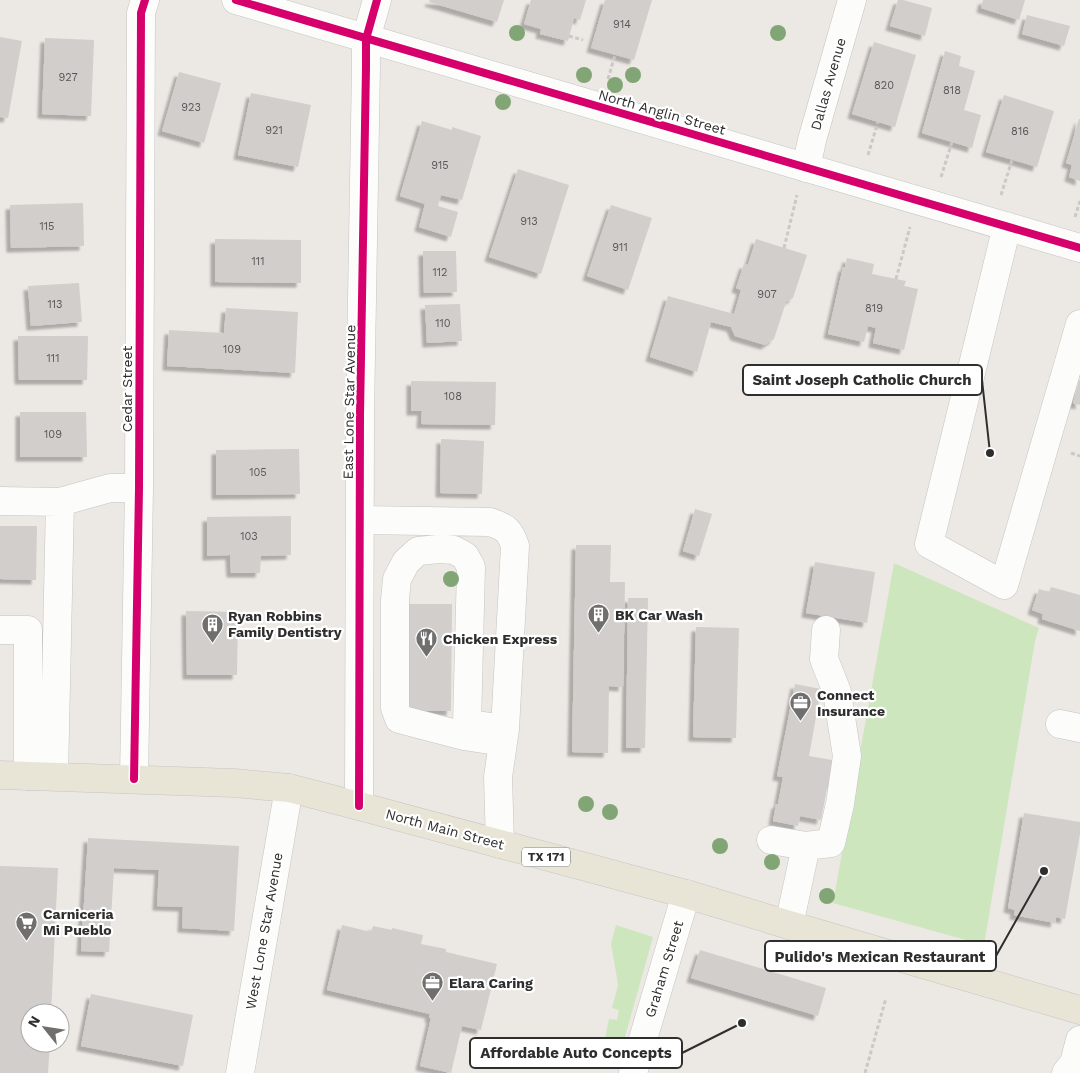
<svg xmlns="http://www.w3.org/2000/svg" width="1080" height="1073" font-family="'Work Sans',sans-serif">
<style>
.green{fill:#cee6be}
.building{fill:#d1cecb;filter:url(#shadow)}
.lines{fill:none;stroke-linecap:round;stroke-linejoin:round}
.minor-casing{stroke:#c5c4c5;stroke-width:29}
.major-casing{stroke:#c6c5c4;stroke-width:29}
.path{stroke:#c9c9c8;stroke-width:3;stroke-dasharray:4 2.5;stroke-linecap:butt}
.minor{stroke:#fcfcfb;stroke-width:28}
.major{stroke:#e8e4d6;stroke-width:28}
.cycleway-casing{stroke:#fff;stroke-width:11}
.cycleway{stroke:#d6006c;stroke-width:8}
.tree{fill:#82a575}
.labels{text-anchor:middle;dominant-baseline:central;stroke-width:4.5;stroke-linejoin:round;paint-order:stroke}
.number-label{font-size:11px;fill:#585857}
.shield{fill:#fff;stroke:#6d6d6d;stroke-width:1}
.shield-label{font-size:12px;font-weight:bold;fill:#2e2e2e}
.street-label{font-size:14px;fill:#2e2e2e;stroke:#fff}
.poi-label{font-size:14px;font-weight:bold;fill:#2e2e2e;stroke:#fff;text-anchor:start}
.leader{fill:none;stroke:#2e2e2e;stroke-width:2}
.callout-dot{fill:#2e2e2e;stroke:#fff;stroke-width:2}
.callout{fill:#fff;stroke:#2e2e2e;stroke-width:2}
.callout-label{font-size:15px;text-anchor:middle;font-weight:bold;fill:#2e2e2e}
</style>
<defs>
<filter id="shadow"><feDropShadow dx="-4.5" dy="4.5" stdDeviation="1" flood-color="#0004"/></filter>
</defs>
<rect width="100%" height="100%" fill="#ece8e4"/>
<path class="green" d="M894,563L1039,628L1035,641L984,945L833,903Z
M616,925L653,937L619,1058L612,1062L603,1059L601,1057L609,1019L617,1020L619,1010L612,1008L618,985L617,978L611,944Z"/>
<path class="building" d="M430,0H504L497,22L429,2Z
M531,0H586L580,20L574,18L568,41L540,34L541,29L524,24Z
M605,0H652L634,60L591,48Z
M898,0H903L932,8L925,36L890,26Z
M983,0H1025L1019,20L981,8Z
M1027,15L1070,26L1064,46L1022,34Z
M0,37L22,41L8,118L0,117Z
M45,38L94,40L91,116L42,114Z
M874,42L916,55L895,127L852,114Z
M945,51L961,56L959,66L975,71L964,110L981,115L972,148L922,133Z
M179,72L221,83L204,143L162,131Z
M251,93L311,105L298,167L238,155Z
M1004,95L1054,111L1037,167L986,152Z
M1079,119H1080V181L1069,177L1072,165L1066,163Z
M422,121L452,130V127L481,136L462,200L441,195L438,206L458,212L451,237L419,227L425,204L400,196Z
M518,169L569,185L541,274L489,257Z
M83,203L84,246L11,248L10,205Z
M611,205L652,218L628,290L587,276Z
M215,239L301,240V283L215,282Z
M756,239L807,255L793,298L786,302L774,339L765,345L735,336L731,327L711,322L697,372L650,357L668,296L734,314L741,290L736,288L744,264L748,265Z
M423,251H456L457,292L424,293Z
M847,258L874,264L872,274L906,281L904,286L918,289L904,350L873,343L876,328L868,326L864,342L828,334L843,267H845Z
M79,283L82,322L31,326L28,286Z
M460,304L462,341L427,343L425,305Z
M226,308L298,312L295,373L167,366L169,330L224,333Z
M18,336H88L87,380H19Z
M1079,380H1080V405L1073,403Z
M411,381L496,382L495,425L421,424L422,411H411Z
M20,412H86L87,457H20Z
M441,439L484,441L482,494L440,493Z
M299,449L300,494L216,495V450Z
M695,509L712,514L699,556L683,551Z
M291,516V555L261,556L260,573H231L230,555L207,556V517Z
M0,526H37L36,580L0,579Z
M576,545H611L610,582H625L623,687L609,686L608,753L572,752Z
M815,562L875,572L867,623L806,613Z
M1051,587L1080,595V631L1042,619L1043,614L1032,610L1039,589L1049,592Z
M628,598H648L645,748H626Z
M404,604H452L451,711H402Z
M186,611L238,612L237,675H187Z
M696,627L739,628L736,738L693,737Z
M795,684L821,689L809,756L838,761L834,784L828,783L821,820L800,816L798,826L773,821L776,804H778L783,777L777,776Z
M1024,813L1080,822V834L1065,919L1056,917L1055,923L1014,915L1015,910L1008,908Z
M88,838L239,846L234,931L182,928L183,907L157,906L159,870L114,868L109,952L81,951Z
M0,866L58,868L51,1013H30V1043H50L48,1073H0Z
M342,925L371,932L373,926L392,930V928L423,935L421,944L446,949V952L497,964L481,1030L462,1026L451,1073L420,1066L431,1018H429L430,1014L327,990Z
M700,950L826,988L818,1016L691,978Z
M91,994L193,1015L183,1066L81,1046Z"/>
<g class="lines">
<defs>
<path id="minor" d="M236,0L1080,248
M806,168L812,140L852,0
M1007,226L929,544L1004,585L1080,324
M0,501L60,502
M360,520L490,522C505,527 510,530 515,546L505,729L498,777L500,844
M0,630H28V776
M1060,724L1080,728
M503,742L464,736L399,719L395,708V600L397,579L406,562L418,551L439,549L454,550L465,556L471,567L467,724L505,729
M54,776L60,502L110,488H139
M134,779L139,488L141,13L145,0
M359,806L360,415L366,67V39L377,0
M771,840L806,846
M789,925L806,846L831,843L840,804L847,756L837,692L824,659L826,630
M240,1073L289,788
M633,1073L686,894
M1066,1073L1074,1063L1080,1040"/>
<path id="major" d="M0,775L234,783L289,788L359,806L686,894L789,925L1080,1010"/>
</defs>
<use href="#minor" class="minor-casing"/>
<use href="#major" class="major-casing"/>
<path class="path" d="M569,36L583,40
M608,79L615,55
M868,155L878,122
M941,177L952,142
M1001,195L1012,160
M1075,217L1080,201
M784,248L797,195
M896,279L910,227
M1071,453L1080,456
M865,1073L886,998"/>
<use href="#minor" class="minor"/>
<use href="#major" class="major"/>
<defs>
<path id="cycleway" d="M236,0L1080,248
M134,779L139,488L141,13L145,0
M359,806L360,415L366,67V39L377,0"/>
</defs>
<use href="#cycleway" class="cycleway-casing"/>
<use href="#cycleway" class="cycleway"/>
</g>
<g class="tree">
<circle cx="517" cy="33" r="8"/>
<circle cx="778" cy="33" r="8"/>
<circle cx="584" cy="75" r="8"/>
<circle cx="633" cy="75" r="8"/>
<circle cx="615" cy="85" r="8"/>
<circle cx="503" cy="102" r="8"/>
<circle cx="451" cy="579" r="8"/>
<circle cx="586" cy="804" r="8"/>
<circle cx="610" cy="812" r="8"/>
<circle cx="720" cy="846" r="8"/>
<circle cx="772" cy="862" r="8"/>
<circle cx="827" cy="896" r="8"/>
</g>
<defs>
<symbol id="building-pin" viewBox="-11 -11 22 30"><path d="M0 17L-7.5 6A9.5 9.5 0 1 1 7.5 6Z" fill="#706f6e" stroke="#fff"/><path d="M-4-6H4V6H1V3H-1V6H-4ZM-2.5-4.3h1.7v1.8h-1.7ZM.8-4.3h1.7v1.8H.8ZM-2.5-1h1.7V.8h-1.7ZM.8-1h1.7V.8H.8Z" fill="#fff"/></symbol>
<symbol id="restaurant-pin" viewBox="-11 -11 22 30"><path d="M0 17L-7.5 6A9.5 9.5 0 1 1 7.5 6Z" fill="#706f6e" stroke="#fff"/><path d="M-5-6h1v4h1v-4h1v4h1v-4h1v5L-1.5 .5V6h-2V.5L-5-1ZM5-6V6H3V1.5H1.5Q1.5-4 5-6Z" fill="#fff"/></symbol>
<symbol id="office-pin" viewBox="-11 -11 22 30"><path d="M0 17L-7.5 6A9.5 9.5 0 1 1 7.5 6Z" fill="#706f6e" stroke="#fff"/><path d="M-6-3h4V-5.5h4V-3h4V5H-6ZM-1-4.5V-3h2v-1.5ZM-6 0V1H6V0Z" fill="#fff"/></symbol>
<symbol id="supermarket-pin" viewBox="-11 -11 22 30"><path d="M0 17L-7.5 6A9.5 9.5 0 1 1 7.5 6Z" fill="#706f6e" stroke="#fff"/><path d="M-6-5.5h2.5l.6 2H6L4.5 2H-2.5L-4.4-4H-6ZM-1.5 3.2a1.3 1.3 0 1 0 .1 0ZM3 3.2a1.3 1.3 0 1 0 .1 0Z" fill="#fff"/></symbol>
</defs>
<g fill-rule="evenodd">
<use href="#building-pin" x="586" y="602" width="25" height="34"/>
<use href="#building-pin" x="200" y="612" width="25" height="34"/>
<use href="#restaurant-pin" x="414" y="626" width="25" height="34"/>
<use href="#office-pin" x="788" y="690" width="25" height="34"/>
<use href="#supermarket-pin" x="14" y="910" width="25" height="34"/>
<use href="#office-pin" x="420" y="970" width="25" height="34"/>
</g>
<g class="labels">
<g class="number-label">
<text x="622" y="24">914</text>
<text x="68" y="77">927</text>
<text x="884" y="85">820</text>
<text x="952" y="90">818</text>
<text x="191" y="107">923</text>
<text x="274" y="130">921</text>
<text x="1020" y="131">816</text>
<text x="440" y="165">915</text>
<text x="529" y="221">913</text>
<text x="47" y="226">115</text>
<text x="620" y="247">911</text>
<text x="258" y="261">111</text>
<text x="440" y="272">112</text>
<text x="767" y="294">907</text>
<text x="55" y="304">113</text>
<text x="874" y="308">819</text>
<text x="443" y="323">110</text>
<text x="232" y="349">109</text>
<text x="53" y="358">111</text>
<text x="453" y="396">108</text>
<text x="53" y="434">109</text>
<text x="258" y="472">105</text>
<text x="249" y="536">103</text>
</g>
<rect class="shield" x="522" y="847.5" width="48" height="19" rx="4"/>
<g class="shield-label">
<text x="546" y="857">TX 171</text>
</g>
<g class="street-label">
<text transform="translate(828 84) rotate(-74)">Dallas Avenue</text>
<text transform="translate(662 112) rotate(16)">North Anglin Street</text>
<text transform="translate(127 389) rotate(-90)">Cedar Street</text>
<text transform="translate(349 402) rotate(-89)">East Lone Star Avenue</text>
<text transform="translate(445 829) rotate(15)">North Main Street</text>
<text transform="translate(264 931) rotate(-80)">West Lone Star Avenue</text>
<text transform="translate(664 969) rotate(-73)">Graham Street</text>
</g>
<g class="poi-label">
<text x="615" y="615">BK Car Wash</text>
<text x="228" y="616">Ryan Robbins<tspan x="228" dy="16">Family Dentistry</tspan></text>
<text x="443" y="639">Chicken Express</text>
<text x="817" y="695">Connect<tspan x="817" dy="16">Insurance</tspan></text>
<text x="43" y="914">Carniceria<tspan x="43" dy="16">Mi Pueblo</tspan></text>
<text x="449" y="983">Elara Caring</text>
</g>
</g>
<path class="leader" d="M990 453L982 380M1044 871L996 956M742 1023L682 1053"/>
<g class="callout-dot">
<circle cx="990" cy="453" r="5"/>
<circle cx="1044" cy="871" r="5"/>
<circle cx="742" cy="1023" r="5"/>
</g>
<g class="callout">
<rect x="743" y="365" width="239" height="30" rx="5"/>
<rect x="765" y="941" width="231" height="30" rx="5"/>
<rect x="470" y="1038" width="212" height="30" rx="5"/>
</g>
<g class="callout-label">
<text x="862" y="385">Saint Joseph Catholic Church</text>
<text x="880" y="962">Pulido's Mexican Restaurant</text>
<text x="576" y="1058">Affordable Auto Concepts</text>
</g>
<g transform="translate(45 1028) rotate(300)"><circle r="24" fill="#ffffff" stroke="#ababab"/>
<path d="M0-4L9 19L0 12L-9 19Z" fill="#706f6e"/>
<text y="-8" font-size="14" font-weight="bold" text-anchor="middle" fill="#2e2e2e">N</text>
</g>
</svg>
